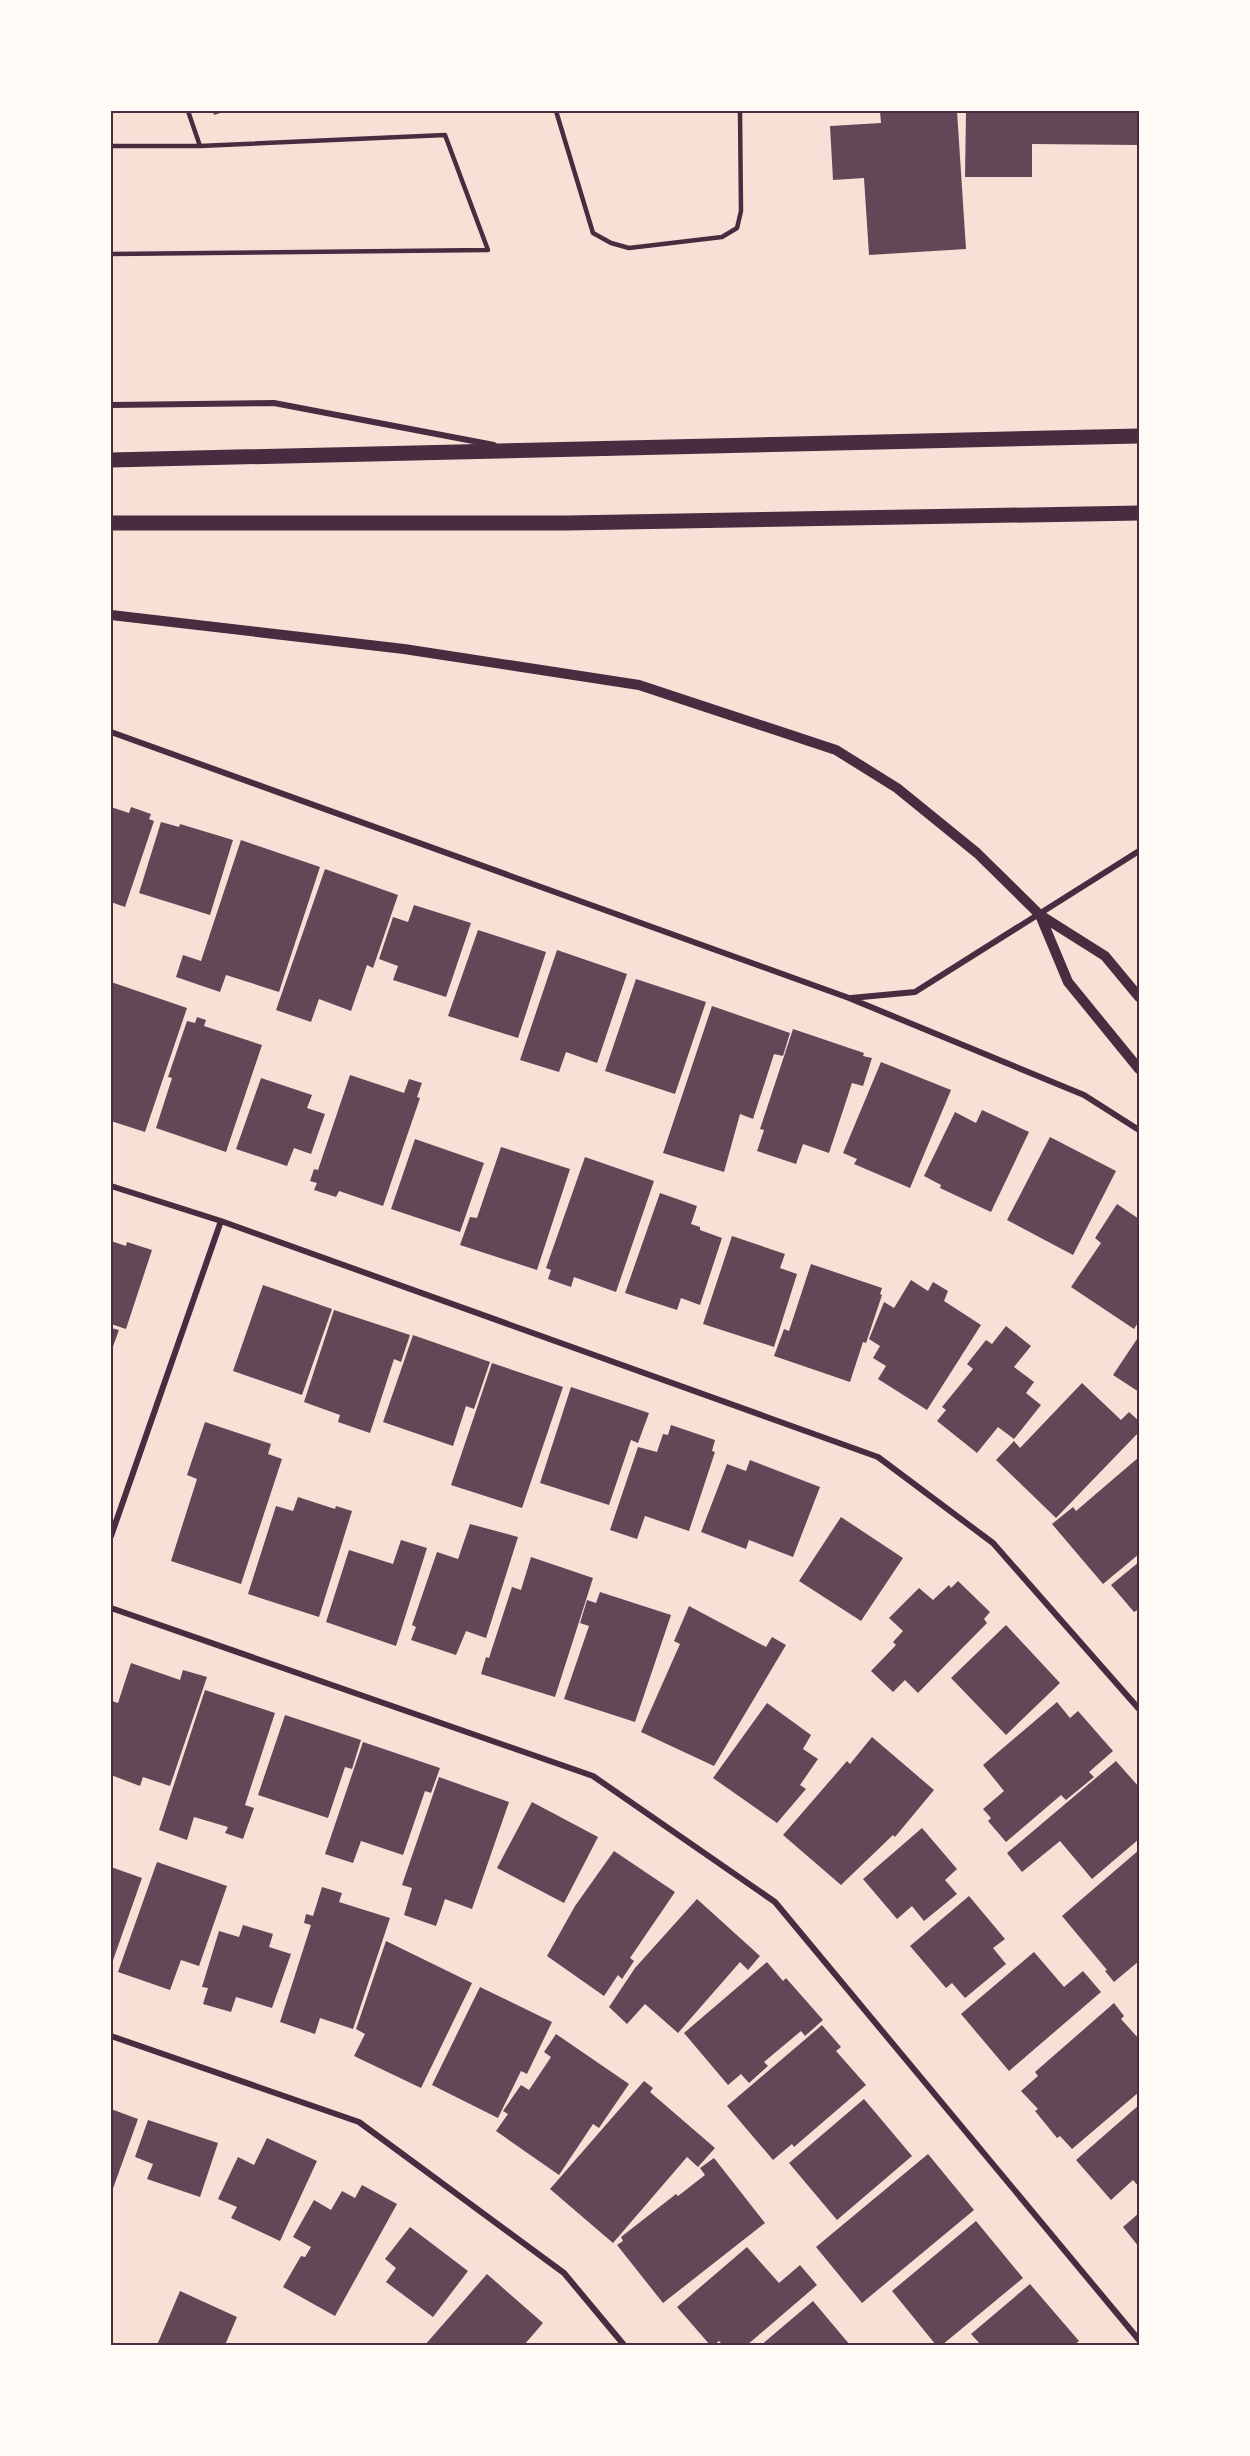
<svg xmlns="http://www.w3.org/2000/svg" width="1250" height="2456" font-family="Helvetica,sans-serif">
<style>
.building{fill:#644757}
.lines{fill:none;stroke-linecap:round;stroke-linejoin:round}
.service{stroke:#4a2c40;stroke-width:4.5}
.minor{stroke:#4a2c40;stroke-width:6}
.tertiary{stroke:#4a2c40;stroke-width:10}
.primary{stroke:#4a2c40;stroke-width:15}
.neatline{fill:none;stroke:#4a2c40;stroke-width:2}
</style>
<rect width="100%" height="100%" fill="#f7e1d7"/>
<path class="building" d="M213,111H227L214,115Z
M880,111H957L966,249L869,255L864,178L833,180L830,126L881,123Z
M966,111H1139V145L1032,144V177H965Z
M111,807L129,813L131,807L151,814L149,819L154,821L125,907L111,902Z
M161,822L179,827L180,824L233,840L210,915L139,893Z
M241,840L320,867L279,992L226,975L220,992L176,977L183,955L201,961Z
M325,869L398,895L373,968L367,965L351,1011L319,999L311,1022L276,1010Z
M414,905L471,923L446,997L393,980L398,966L379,959L393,917L408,922Z
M478,930L546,952L518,1038L448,1016Z
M557,950L627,974L597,1063L566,1052L559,1072L520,1060Z
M636,979L706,1002L675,1094L605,1071Z
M111,982L187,1008L145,1132L111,1121Z
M712,1006L790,1033L783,1056L774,1054L753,1119L740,1114L724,1172L663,1153Z
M197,1017L206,1020L204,1026L262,1045L226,1152L156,1128L172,1078L168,1077L187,1021L195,1023Z
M793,1029L864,1053L863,1056L872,1058L863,1086L852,1083L829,1153L803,1144L796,1164L757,1151L764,1130L760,1129Z
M881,1062L951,1090L910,1188L854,1164L857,1159L843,1153Z
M350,1075L404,1093L409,1079L422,1083L417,1097L420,1098L383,1206L339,1191L336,1197L314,1190L317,1183L310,1181L314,1169L318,1170Z
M261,1078L312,1095L307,1108L325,1114L311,1154L294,1148L287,1166L236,1149Z
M982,1110L1029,1132L991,1212L940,1188L941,1185L924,1176L955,1112L976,1123Z
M1050,1137L1116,1171L1073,1255L1007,1220Z
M415,1139L484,1163L460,1232L391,1209Z
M501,1147L570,1169L537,1270L460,1245L470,1217L477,1218Z
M585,1157L654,1181L616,1292L574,1277L571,1287L548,1279L551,1270L546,1268Z
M660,1193L697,1206L691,1224L700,1227V1230L722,1238L700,1305L681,1298L677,1310L625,1293Z
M1117,1204L1139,1219V1321L1134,1329L1071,1287L1101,1243L1095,1238Z
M732,1236L785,1254L780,1268L797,1274L774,1347L703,1324Z
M111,1241L126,1246L127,1242L152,1250L126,1329L111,1324Z
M811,1264L882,1288L880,1294L882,1295L866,1343L863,1342L850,1382L774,1356L784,1329L789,1331Z
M911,1280L928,1291L933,1282L948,1291L944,1301L981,1325L927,1410L878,1379L886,1366L873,1358L880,1346L869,1339L884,1302L894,1308Z
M263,1285L332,1309L302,1395L233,1371Z
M334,1310L410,1335L401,1362L394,1359L370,1433L338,1422L340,1415L304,1402Z
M1006,1326L1031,1346L1014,1367L1034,1382L1026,1393L1041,1405L1014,1439L998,1427L977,1453L937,1421L946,1410L942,1407L973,1369L967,1364L986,1340L992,1344Z
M111,1328L119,1330L111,1352Z
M413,1335L490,1362L474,1409L466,1406L453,1446L383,1422Z
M1139,1336V1392L1113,1375Z
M492,1363L563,1387L522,1508L451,1485Z
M1082,1383L1121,1420L1129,1412L1139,1421V1432L1056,1518L996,1460L1014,1441L1020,1448Z
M571,1387L649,1413L638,1443L631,1440L609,1505L540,1483Z
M205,1422L271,1444L268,1454L282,1459L241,1584L171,1561L197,1479L187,1475Z
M671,1425L715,1440L712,1451L715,1452L689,1531L645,1516L637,1539L610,1530L638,1447L657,1452L663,1434L668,1435Z
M1139,1457V1554L1103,1584L1052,1524L1073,1507L1076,1511Z
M750,1460L820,1487L793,1557L749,1540L746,1549L701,1532L727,1464L746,1471Z
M298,1497L335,1509L336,1506L352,1511L319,1617L248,1594L276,1506L293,1511Z
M841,1517L903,1558L861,1621L799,1581Z
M470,1524L518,1537L486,1638L466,1631L456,1655L411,1640L416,1627L412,1625L437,1552L458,1559Z
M401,1540L427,1548L396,1646L326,1622L349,1550L393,1564Z
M531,1557L593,1578L555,1697L481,1674L486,1657L489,1658L512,1587L521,1590Z
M1139,1562V1609L1134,1612L1111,1585Z
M958,1581L990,1612L984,1619L987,1623L918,1693L905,1680L893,1692L871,1671L896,1645L893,1642L903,1631L889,1618L919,1588L933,1600L949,1585L951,1588Z
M600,1592L671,1615L635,1722L564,1699L589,1626L580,1623L587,1600L596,1603Z
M689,1606L766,1647L772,1637L786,1645L714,1766L641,1732L680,1644L674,1641Z
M1006,1625L1060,1683L1006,1735L951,1678Z
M131,1663L180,1680L183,1670L207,1677L170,1786L143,1777L140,1786L111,1775V1704L112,1701L118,1703Z
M205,1690L275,1713L245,1805L254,1808L243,1839L225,1833L228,1827L194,1817L187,1840L159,1830Z
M1057,1702L1070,1718L1078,1711L1113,1751L1089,1772L1094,1777L1066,1800L1061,1795L1006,1842L988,1821L991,1818L983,1809L1004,1791L983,1765Z
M767,1703L811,1735L803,1749L818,1759L800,1785L806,1789L777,1823L713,1778Z
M285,1715L361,1740L352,1769L345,1767L328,1818L258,1795Z
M872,1737L934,1790L895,1837L893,1835L841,1885L783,1835L847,1761L850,1764Z
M363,1742L440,1768L431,1793L425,1791L403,1855L361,1841L353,1863L325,1854Z
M1116,1761L1139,1787V1839L1092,1879L1060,1841L1022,1872L1007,1853Z
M439,1777L509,1802L472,1909L445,1899L436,1926L404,1915L412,1888L402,1885Z
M532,1802L598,1837L564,1903L497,1868Z
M922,1828L957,1869L945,1880L957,1894L924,1921L912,1906L897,1919L863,1879Z
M1139,1850V1961L1114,1982L1105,1971L1107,1970L1062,1916Z
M614,1851L675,1892L630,1958L634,1961L622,1979L618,1975L604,1996L547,1956L575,1906Z
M157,1862L227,1886L199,1966L181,1960L170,1990L118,1972Z
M111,1867L142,1878L111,1966Z
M322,1887L342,1893L339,1902L390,1918L353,2029L320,2018L315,2034L280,2022L311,1925L304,1923L306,1914L313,1916Z
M969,1896L1005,1939L993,1948L1006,1964L965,1998L952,1983L946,1988L910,1946Z
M697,1899L760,1956L748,1970L740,1962L678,2033L645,2004L627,2024L609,2007L635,1968Z
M243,1925L273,1934L269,1947L291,1954L272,2008L236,1997L231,2012L203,2004L208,1988L202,1987L219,1931L239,1937Z
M386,1941L472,1983L421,2088L354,2056L365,2034L356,2029Z
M1034,1952L1064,1987L1083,1971L1101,1992L1009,2071L961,2014Z
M767,1962L783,1981L786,1978L823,2020L805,2036L801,2031L764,2062L768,2066L749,2083L741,2074L728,2085L684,2033Z
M480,1987L552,2022L527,2074L521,2071L498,2118L432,2085Z
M1114,2003L1124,2016L1121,2019L1139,2039V2092L1072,2149L1060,2136L1057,2138L1035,2111L1038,2109L1021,2091L1038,2076L1035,2072Z
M822,2025L841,2047L836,2051L866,2085L794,2147L792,2144L773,2160L727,2106Z
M556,2034L629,2084L599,2128L593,2124L559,2175L496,2131L508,2114L503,2111L521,2085L529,2090L551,2057L544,2052Z
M644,2081L653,2088L650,2092L715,2148L698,2167L687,2157L613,2243L550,2189Z
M864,2099L912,2156L837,2220L789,2163Z
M1139,2105V2187L1133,2180L1111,2200L1076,2160Z
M111,2109L138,2119L111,2194Z
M148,2120L218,2143L200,2197L147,2179L153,2164L135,2157Z
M267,2138L317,2161L280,2241L231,2218L237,2207L218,2199L238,2157L254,2165Z
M928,2154L974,2210L862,2303L816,2247Z
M714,2158L765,2223L663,2303L617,2245L623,2241L621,2237L676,2194L678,2196L705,2175L700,2168Z
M362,2185L397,2204L335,2316L283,2287L301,2256L305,2257L311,2247L293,2237L314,2200L331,2210L342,2191L355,2198Z
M1139,2213V2247L1123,2227Z
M976,2221L1023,2278L942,2345H936L892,2291Z
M410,2227L468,2271L433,2317L386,2282L396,2268L385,2259Z
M747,2247L779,2283L800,2265L817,2285L747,2345H723L719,2341L714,2345H710L677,2307Z
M487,2274L543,2323L524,2345H425Z
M1030,2284L1079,2341L1074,2345H981L971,2334Z
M180,2291L237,2317L225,2345H157Z
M813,2301L850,2345H761Z"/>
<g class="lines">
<path class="service" d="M556,111L593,233L611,243L629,248L722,237L737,228L741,211L740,111
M111,146H200
M111,254L488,250L445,135L200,146L188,111"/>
<path class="minor" d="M111,405L274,403L494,445
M111,732L849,998L1084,1095L1139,1130
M851,998L915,992L1139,851
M111,1186L221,1221L878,1457L993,1543L1139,1709
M111,1536L221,1221
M111,1608L593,1776L775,1902L1139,2340
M111,2036L359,2122L564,2273L624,2345"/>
<path class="tertiary" d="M111,615L404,649L639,685L836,750L897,788L977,853L1040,915L1105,956L1139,997
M1040,915L1068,982L1139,1069"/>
<path class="primary" d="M111,460L1139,436
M111,523H567L1139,513"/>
</g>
<rect width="1250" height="2456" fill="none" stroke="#fffaf5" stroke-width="225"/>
<rect x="112" y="112" width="1026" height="2232" class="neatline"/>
</svg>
